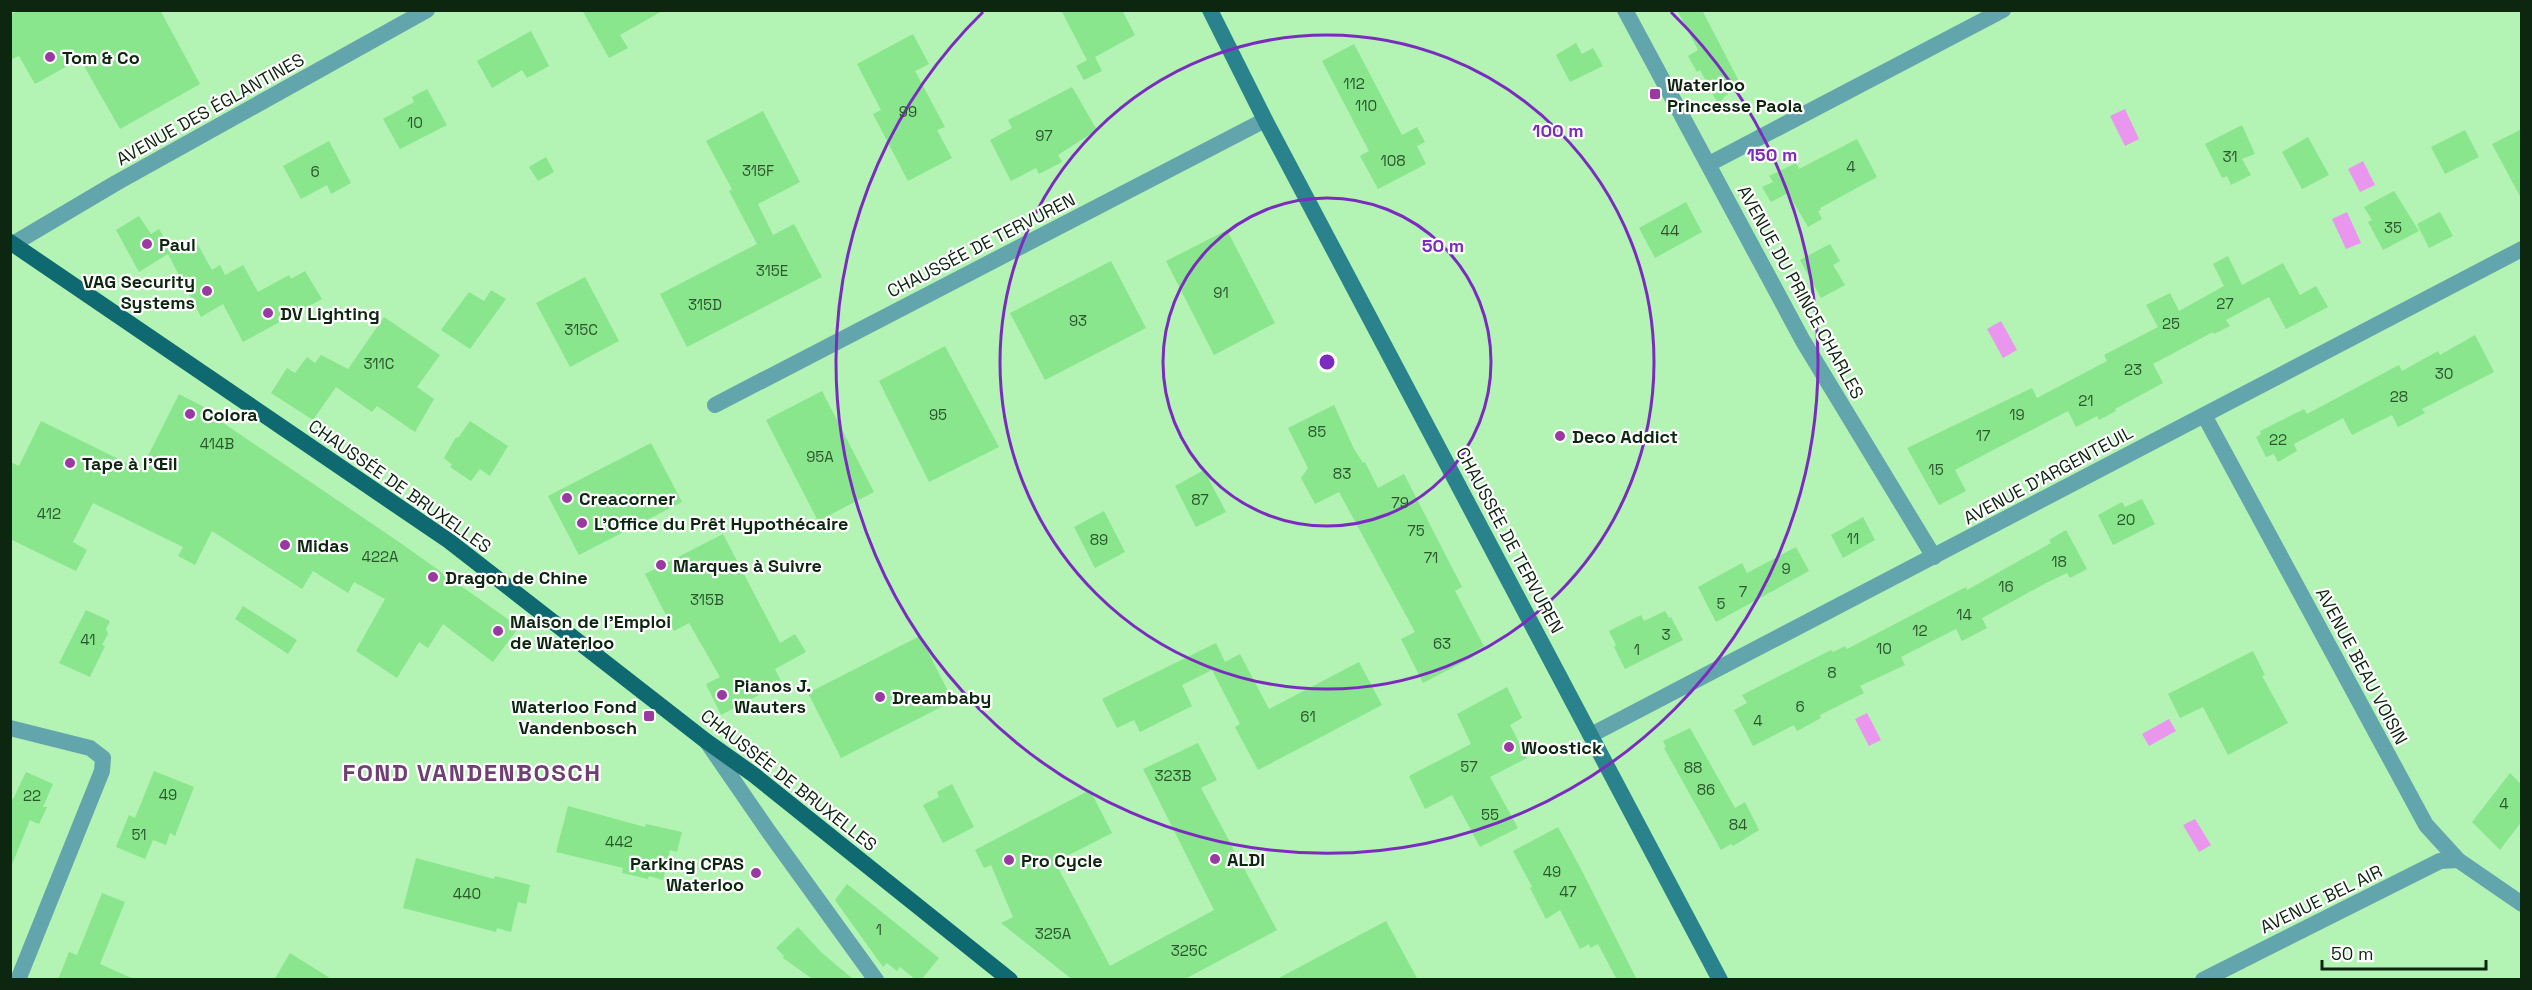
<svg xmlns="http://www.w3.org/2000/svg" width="2532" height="990" font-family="'Space Grotesk',sans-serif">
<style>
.water{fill:#ea96ef}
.building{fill:#89e68c}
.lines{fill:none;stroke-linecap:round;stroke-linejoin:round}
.minor{stroke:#62a5ac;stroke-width:16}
.secondary{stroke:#2a838c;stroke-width:16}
.primary{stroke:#0f6971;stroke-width:16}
.ring{fill:none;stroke:#7b2cbf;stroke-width:3}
.poi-dot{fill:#9a39a1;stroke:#fff;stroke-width:2}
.labels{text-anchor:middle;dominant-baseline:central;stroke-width:4.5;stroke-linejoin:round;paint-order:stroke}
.number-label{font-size:15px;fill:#2c562e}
.poi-label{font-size:18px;font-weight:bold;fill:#0d260f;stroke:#fff;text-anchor:start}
.street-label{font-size:18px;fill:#0d260f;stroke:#fff}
.district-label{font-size:24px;font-weight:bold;letter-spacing:1.5px;fill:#6f3e72;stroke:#fff}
.centre{fill:#7b2cbf;stroke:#fff;stroke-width:3}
.ring-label{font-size:18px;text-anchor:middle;font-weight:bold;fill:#7b2cbf;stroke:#fff;stroke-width:4.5;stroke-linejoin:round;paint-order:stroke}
</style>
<rect width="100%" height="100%" fill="#b3f3b4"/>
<path class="water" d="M2125,109L2139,139L2125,146L2110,116Z
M2363,161L2375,185L2360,192L2348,169Z
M2347,212L2361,243L2346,249L2332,219Z
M2001,321L2017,350L2003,358L1987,329Z
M1867,713L1881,740L1869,746L1855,719Z
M2169,719L2176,731L2149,746L2142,734Z
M2195,819L2211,845L2199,852L2183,825Z"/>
<path class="building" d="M19,10H160L200,84L120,129L80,59L35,84L19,56L10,60V15Z
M582,10H664L620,35L628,48L609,58Z
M1061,10H1122L1135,35L1095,57L1102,71L1084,80L1076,66L1087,60Z
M1677,10H1702L1742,87L1726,95L1718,104L1700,70L1697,72L1688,56L1698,50Z
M531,31L549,66L527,78L522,70L492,88L477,61Z
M913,34L929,64L915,71L945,127L937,130L952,158L908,181L873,114L881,110L857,64Z
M1576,43L1582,54L1593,48L1603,66L1570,82L1556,55Z
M1354,44L1402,135L1417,127L1425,142L1417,146L1426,164L1378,189L1360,156L1369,151L1322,61Z
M1072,87L1097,130L1058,155L1062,162L1039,174L1036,168L1011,181L990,140L1012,128L1008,120Z
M427,89L447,125L400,149L383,119L414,102L412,97Z
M763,111L800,182L758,204L773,235L794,224L822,277L687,347L660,294L757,244L729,191L732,189L706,141Z
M2242,125L2255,154L2242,159L2251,175L2231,185L2227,176L2222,178L2205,144Z
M2522,129V200L2492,144Z
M2465,130L2479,157L2445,174L2431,147Z
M2308,137L2329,175L2302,189L2282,152Z
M1857,139L1877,177L1820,208L1821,210L1818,211L1822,219L1808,227L1788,193L1771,202L1762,187L1773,182L1769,176L1796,163L1799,169Z
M329,141L351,183L331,194L327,185L301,199L283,166Z
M546,157L554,172L538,181L529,167Z
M2394,191L2419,231L2383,250L2368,222L2372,220L2364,207Z
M1686,202L1702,232L1655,258L1639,228Z
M2440,212L2453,236L2429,248L2417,224Z
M139,216L151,234L159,229L172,250L194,238L212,270L220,265L225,275L243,265L258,292L289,275L291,279L305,271L322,299L243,342L223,304L201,317L168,254L139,272L116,230Z
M1227,230L1275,323L1214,355L1166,261Z
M1830,244L1840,261L1833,265L1845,285L1821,298L1800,260Z
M2228,256L2242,285L2283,263L2300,295L2316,286L2328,307L2286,329L2269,297L2226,320L2230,326L2214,334L2213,332L2153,364L2163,383L2115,409L2116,411L2099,420L2097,416L2076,427L2068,411L1955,470L1966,491L1939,505L1907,448L2032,388L2037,398L2107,361L2104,355L2158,327L2146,305L2170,293L2179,311L2224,286L2213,264Z
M1111,261L1146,328L1045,380L1010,313Z
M585,277L619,341L570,367L536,303Z
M491,290L506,299L470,349L441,330L469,292L484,301Z
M384,317L440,355L417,387L434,399L415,432L377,406L372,412L336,387L313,420L271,393L287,368L295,373L307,357L315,363L321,355L348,369Z
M2475,335L2494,372L2422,409L2425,413L2398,427L2392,415L2352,435L2343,418L2294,444L2297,451L2278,462L2274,454L2266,457L2256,437L2261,434L2260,431L2304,409L2307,414L2399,365L2402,371L2438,351L2440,355Z
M945,346L999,447L929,482L879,381Z
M822,391L874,492L818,521L766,420Z
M179,394L204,407L211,412L210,414L399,542L519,627L493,662L443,624L428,648L419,642L397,678L356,651L385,599L354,582L348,593L313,571L302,589L212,531L195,565L178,556L183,547L93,503L73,542L87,550L76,571L10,539V462L19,466L41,421L141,470Z
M1334,405L1354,449L1363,463L1365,462L1378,488L1404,474L1462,587L1455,591L1484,646L1471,653L1473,657L1423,683L1401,639L1415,632L1339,492L1315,504L1301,478L1308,468L1288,428Z
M470,421L508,446L490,476L480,469L471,481L450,467L452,465L444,458L456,437L458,438Z
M651,443L682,502L579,555L548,496Z
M1204,470L1226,512L1196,527L1175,486Z
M2142,499L2155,524L2113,545L2098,515L2122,502L2125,507Z
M1104,511L1125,552L1095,568L1074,527Z
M1863,517L1875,540L1843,558L1831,535Z
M2066,530L2087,569L2070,578L2067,573L2046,583L1982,618L1987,628L1962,641L1956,629L1901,657L1905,665L1860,686L1864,693L1820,715L1821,718L1797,731L1794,725L1753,746L1734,710L1747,703L1742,695L1831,650L1833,652L1845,646L1847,649L1966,587L1967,590L2051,543L2049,540Z
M723,534L780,643L795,634L806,652L775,669L782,683L721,715L706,684L720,677L689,623L674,631L645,574Z
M1796,547L1809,571L1716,622L1698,587L1742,563L1747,573Z
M243,606L297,640L288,654L235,619Z
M86,610L110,621L106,629L108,634L102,645L105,646L90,677L59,663Z
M1665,611L1669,618L1671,617L1683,640L1625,669L1614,647L1616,645L1609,631L1641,615L1644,621Z
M920,636L953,701L841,758L808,693Z
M1216,643L1225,662L1240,654L1269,709L1359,662L1382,705L1258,770L1235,727L1240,724L1212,670L1182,685L1192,706L1140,732L1134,720L1117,728L1102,699Z
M2253,651L2265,675L2262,676L2288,723L2228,755L2203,707L2180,718L2168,694Z
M1507,687L1522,718L1510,725L1527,758L1490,777L1518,828L1480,847L1452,795L1425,809L1409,776L1471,744L1457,714Z
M1690,728L1735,808L1745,802L1759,830L1733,846L1731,844L1721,850L1664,748L1666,747L1663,741Z
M1198,743L1217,780L1201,788L1277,930L1183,980H1073L1001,923L1013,917L991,865L984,868L975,850L1090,790L1112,833L1055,862L1110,966L1214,910L1143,769Z
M154,771L194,787L175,836L170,833L166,845L153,840L145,859L116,847L129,815L135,818Z
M26,772L53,784L43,807H47L39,824L30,820L11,867L10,798L13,799Z
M2510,773L2522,785V821L2500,850L2472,822Z
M952,784L974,827L943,843L923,805L939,797L937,792Z
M568,806L645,827L646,824L682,832L677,852L670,850L663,880L649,876L648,879L622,873L623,868L556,852Z
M1558,827L1581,869L1637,980H1617L1598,944L1590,948L1589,944L1580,949L1560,910L1546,919L1530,888L1532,887L1513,851Z
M416,858L494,879L495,876L530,885L526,904L518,902L511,932L497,928L496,932L403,908Z
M847,884L939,958L921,980H916L900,967L897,971L887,963L883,967L835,900Z
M102,893L125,902L100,964L136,980H58L69,952L77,955Z
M1386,921L1418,980H1275Z
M798,927L821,952L854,980H814L783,958L784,956L776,948Z
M290,953L333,980H274Z"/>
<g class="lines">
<path class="minor" d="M1625,10L1803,341L1934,557
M1709,164L2003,10
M13,244L116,183L427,10
M715,405L1265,120
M2204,415L2426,825L2458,860L2522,904
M10,728L90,748L103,758L102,771L18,980
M1591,735L2522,249
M707,742L769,832L876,980
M2203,980L2440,861L2458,860"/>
<path class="secondary" d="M1210,10L1265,120L1720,980"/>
<path class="primary" d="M10,242L449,541L706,741L754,775L1010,980"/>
</g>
<g class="ring">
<circle cx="1327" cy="362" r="164"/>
<circle cx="1327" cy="362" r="327"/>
<path d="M1671 12A491 491 0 1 1 983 12"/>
</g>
<g class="poi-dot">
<circle cx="50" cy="57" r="6"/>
<rect x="1649" y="88" width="12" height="12" rx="3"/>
<circle cx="147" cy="244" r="6"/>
<circle cx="207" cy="291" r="6"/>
<circle cx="268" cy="313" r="6"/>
<circle cx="190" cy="414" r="6"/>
<circle cx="1560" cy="436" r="6"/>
<circle cx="70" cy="463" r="6"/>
<circle cx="567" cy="498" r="6"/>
<circle cx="582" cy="523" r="6"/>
<circle cx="285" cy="545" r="6"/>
<circle cx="661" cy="565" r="6"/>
<circle cx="433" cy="577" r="6"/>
<circle cx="498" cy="631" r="6"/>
<circle cx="722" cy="695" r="6"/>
<circle cx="880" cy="697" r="6"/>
<rect x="643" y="710" width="12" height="12" rx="3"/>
<circle cx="1509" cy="747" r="6"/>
<circle cx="1215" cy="859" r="6"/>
<circle cx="1009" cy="860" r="6"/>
<circle cx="756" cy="873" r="6"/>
</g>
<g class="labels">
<g class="number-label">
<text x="1354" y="83">112</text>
<text x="1366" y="105">110</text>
<text x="908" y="111">99</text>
<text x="415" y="122">10</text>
<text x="1044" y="135">97</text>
<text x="2230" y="156">31</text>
<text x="1393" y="160">108</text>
<text x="1851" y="166">4</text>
<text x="758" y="170">315F</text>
<text x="315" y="171">6</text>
<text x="2393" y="227">35</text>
<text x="1670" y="230">44</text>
<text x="772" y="270">315E</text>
<text x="1221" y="292">91</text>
<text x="2225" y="303">27</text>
<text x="705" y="304">315D</text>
<text x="1078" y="320">93</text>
<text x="2171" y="323">25</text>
<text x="581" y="329">315C</text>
<text x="379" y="363">311C</text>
<text x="2133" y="369">23</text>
<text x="2444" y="373">30</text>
<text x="2399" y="396">28</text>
<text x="2086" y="400">21</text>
<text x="938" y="414">95</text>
<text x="2017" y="414">19</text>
<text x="1317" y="431">85</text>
<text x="1983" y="435">17</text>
<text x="2278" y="439">22</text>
<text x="217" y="443">414B</text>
<text x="820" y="456">95A</text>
<text x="1936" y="469">15</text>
<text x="1342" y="473">83</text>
<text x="1200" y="499">87</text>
<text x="1400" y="502">79</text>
<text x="49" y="513">412</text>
<text x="2126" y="519">20</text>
<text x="1416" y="530">75</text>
<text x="1853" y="538">11</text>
<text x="1099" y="539">89</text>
<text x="380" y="556">422A</text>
<text x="1431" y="557">71</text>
<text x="2059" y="561">18</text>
<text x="1786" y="568">9</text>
<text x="2006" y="586">16</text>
<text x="1743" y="591">7</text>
<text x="707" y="599">315B</text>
<text x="1721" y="603">5</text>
<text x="1964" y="614">14</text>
<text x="1920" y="630">12</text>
<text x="1666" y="634">3</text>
<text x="88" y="639">41</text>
<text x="1442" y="643">63</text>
<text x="1884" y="648">10</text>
<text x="1637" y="649">1</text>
<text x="1832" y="672">8</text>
<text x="1800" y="706">6</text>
<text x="1308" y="716">61</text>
<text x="1758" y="720">4</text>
<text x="1469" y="766">57</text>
<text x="1693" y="767">88</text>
<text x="1173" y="775">323B</text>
<text x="1706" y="789">86</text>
<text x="168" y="794">49</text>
<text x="32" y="795">22</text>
<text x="2504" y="803">4</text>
<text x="1490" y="814">55</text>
<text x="1738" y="824">84</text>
<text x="139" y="834">51</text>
<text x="619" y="841">442</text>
<text x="1552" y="871">49</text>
<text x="1568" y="891">47</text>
<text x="467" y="893">440</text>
<text x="879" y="929">1</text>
<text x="1053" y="933">325A</text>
<text x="1189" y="950">325C</text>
</g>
<g class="poi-label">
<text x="62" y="57">Tom &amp; Co</text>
<text x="1667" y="84">Waterloo<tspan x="1667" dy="21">Princesse Paola</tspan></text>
<text x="159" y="244">Paul</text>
<text x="195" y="281" text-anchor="end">VAG Security<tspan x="195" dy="21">Systems</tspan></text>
<text x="280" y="313">DV Lighting</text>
<text x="202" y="414">Colora</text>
<text x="1572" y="436">Deco Addict</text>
<text x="82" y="463">Tape à l'Œil</text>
<text x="579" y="498">Creacorner</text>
<text x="594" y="523">L'Office du Prêt Hypothécaire</text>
<text x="297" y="545">Midas</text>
<text x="673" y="565">Marques à Suivre</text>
<text x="445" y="577">Dragon de Chine</text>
<text x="510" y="621">Maison de l'Emploi<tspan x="510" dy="21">de Waterloo</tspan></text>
<text x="734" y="685">Pianos J.<tspan x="734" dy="21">Wauters</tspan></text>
<text x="892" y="697">Dreambaby</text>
<text x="637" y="706" text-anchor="end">Waterloo Fond<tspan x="637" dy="21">Vandenbosch</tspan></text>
<text x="1521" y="747">Woostick</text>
<text x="1227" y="859">ALDI</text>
<text x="1021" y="860">Pro Cycle</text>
<text x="744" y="863" text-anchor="end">Parking CPAS<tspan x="744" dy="21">Waterloo</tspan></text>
</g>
<g class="street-label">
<text transform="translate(210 109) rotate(-29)">AVENUE DES ÉGLANTINES</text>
<text transform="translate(981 245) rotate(-27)">CHAUSSÉE DE TERVUREN</text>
<text transform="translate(1801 292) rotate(61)">AVENUE DU PRINCE CHARLES</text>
<text transform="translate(2048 475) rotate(-28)">AVENUE D'ARGENTEUIL</text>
<text transform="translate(400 486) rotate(35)">CHAUSSÉE DE BRUXELLES</text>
<text transform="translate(1510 540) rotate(62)">CHAUSSÉE DE TERVUREN</text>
<text transform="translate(2362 666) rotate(62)">AVENUE BEAU VOISIN</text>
<text transform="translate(789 780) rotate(38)">CHAUSSÉE DE BRUXELLES</text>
<text transform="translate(2321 899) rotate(-26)">AVENUE BEL AIR</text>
</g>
<g class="district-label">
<text x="472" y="772">FOND VANDENBOSCH</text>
</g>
</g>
<circle cx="1327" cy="362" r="9" class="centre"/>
<g class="ring-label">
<text x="1558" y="137">100 m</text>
<text x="1772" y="161">150 m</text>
<text x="1443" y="252">50 m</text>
</g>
<rect width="2532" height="990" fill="none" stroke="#0d260f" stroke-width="24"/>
<path d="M2322 960v9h164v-9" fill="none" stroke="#0d260f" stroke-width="3"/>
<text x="2331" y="960" font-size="18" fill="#0d260f" stroke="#ffffff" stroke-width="4.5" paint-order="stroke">50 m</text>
</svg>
